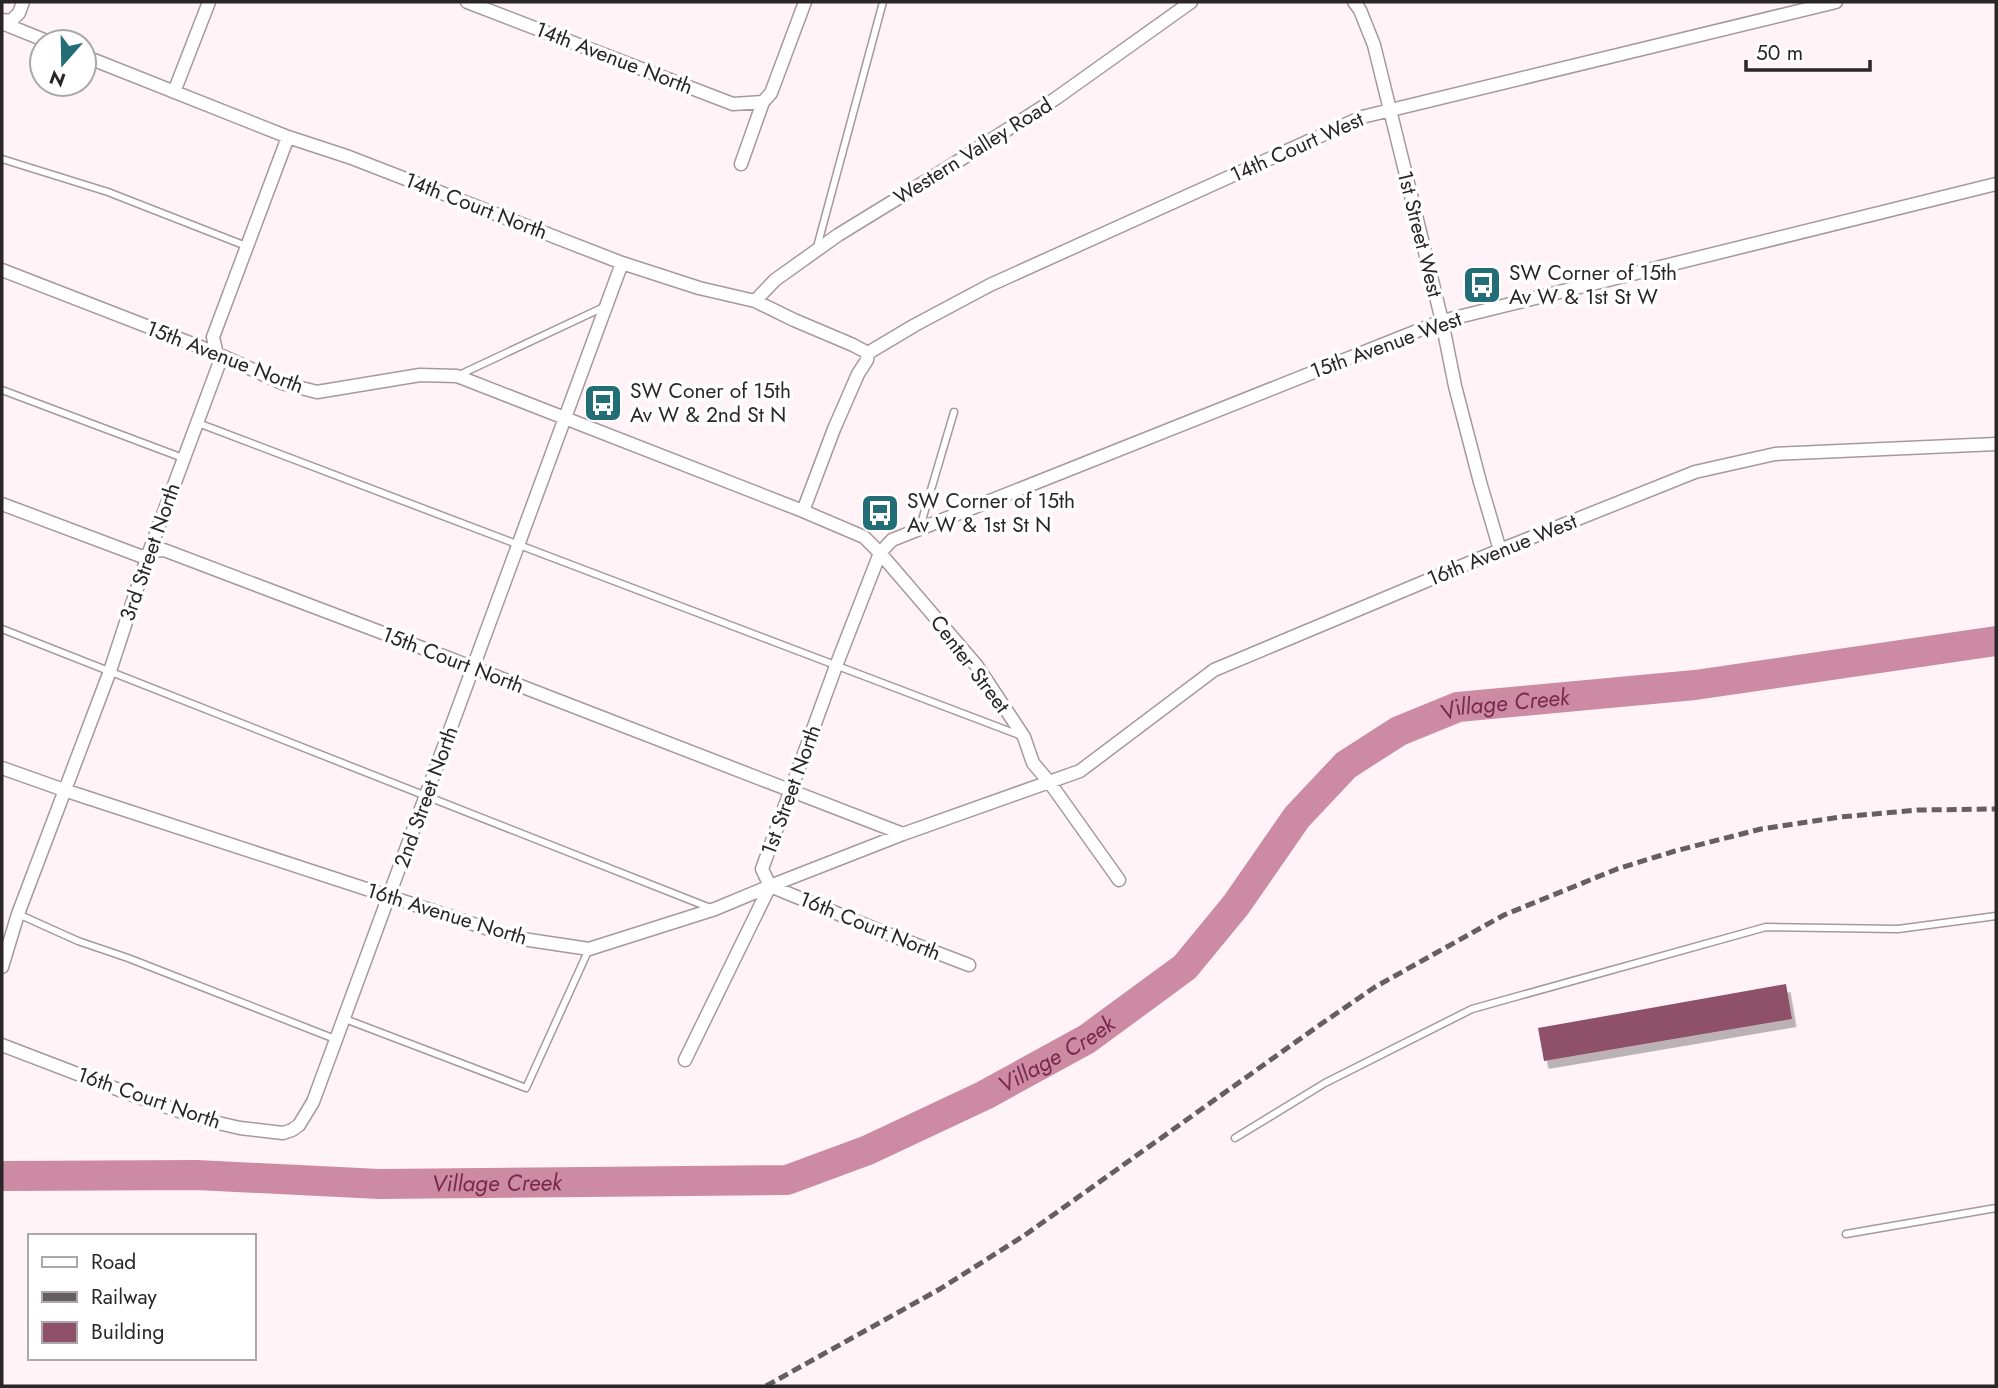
<svg xmlns="http://www.w3.org/2000/svg" width="1998" height="1388" font-family="Jost,sans-serif">
<style>
.lines{fill:none;stroke-linecap:round;stroke-linejoin:round}
.river{stroke:#cd8aa3;stroke-width:30}
.building{fill:#8f5169;filter:url(#shadow)}
.service-casing{stroke:#a6999d;stroke-width:9}
.minor-casing{stroke:#a6999d;stroke-width:15}
.service{stroke:#fff;stroke-width:6}
.minor{stroke:#fff;stroke-width:12}
.rail{stroke:#665f62;stroke-width:5;stroke-dasharray:10 5;stroke-linecap:butt}
.labels{text-anchor:middle;dominant-baseline:central;stroke-width:7;stroke-linejoin:round;paint-order:stroke}
.street-label{font-size:21px;fill:#2a2527;stroke:#fff}
.poi-label{font-size:21px;fill:#2a2527;stroke:#fff;text-anchor:start}
.water-label{font-size:23px;font-style:italic;fill:#79294e;stroke:#fff}
</style>
<defs>
<filter id="shadow"><feDropShadow dx="4.5" dy="8" stdDeviation="0" flood-color="#0004"/></filter>
</defs>
<rect width="100%" height="100%" fill="#fff3f7"/>
<g class="lines">
<path class="river" id="s1" d="M2,1176L197,1175L379,1184L787,1180L868,1150L985,1095L1087,1039L1185,967L1236,905L1297,817L1346,765L1399,731L1458,707L1695,685L1996,641"/>
</g>
<path class="building" d="M1786,984L1792,1019L1544,1061L1538,1028Z"/>
<g class="lines">
<defs>
<path id="service" d="M2,159L108,192L246,246
M817,247L883,2
M457,376L606,306
M2,390L183,458
M198,423L1022,736
M920,527L954,412
M2,629L713,909
M18,914L78,941L128,958L335,1039
M345,1019L526,1088L589,949
M1235,1138L1325,1083L1472,1009L1766,927L1898,929L1996,916
M1846,1234L1996,1208"/>
<path id="minor" d="M467,2L733,104L763,102
M1354,2L1360,10L1374,45L1442,321L1455,386L1480,482L1500,550
M2,20L11,21L19,13L23,2
M2,23L49,42
M84,56L288,137L349,157L622,263L699,288L755,301L794,320L853,345L868,353
M174,92L209,2
M741,164L763,102L771,93L805,2
M2,270L216,353L282,383L317,392L420,375L457,376L803,511L864,537L880,553L977,666L1024,737L1033,763L1050,783L1119,880
M755,301L775,280L838,235L949,167L1055,99L1191,2
M868,353L915,325L990,285L1362,117L1836,2
M2,504L143,557L154,551L164,550L425,649L903,834
M803,511L834,429L858,374L867,360L868,353
M2,768L64,790L516,938L589,949L715,909L770,886L903,834L1080,771L1214,670L1500,550L1695,472L1775,454L1996,444
M770,886L880,931L969,965
M2,967L18,914L110,671L148,555L219,364L213,337L288,137
M2,1045L135,1096L205,1120L240,1128L283,1133L292,1130L299,1125L313,1102L622,263
M685,1060L770,886L762,869L836,666L880,553L892,540L1442,321L1996,184"/>
</defs>
<use href="#service" class="service-casing"/>
<use href="#minor" class="minor-casing"/>
<use href="#service" class="service"/>
<use href="#minor" class="minor"/>
<path class="rail" d="M766,1386L940,1289L1025,1235L1321,1024L1375,987L1504,915L1617,869L1675,851L1761,829L1840,817L1918,810L1996,809"/>
</g>
<defs>
<symbol id="bus-square" viewBox="-11 -11 22 22"><rect x="-9" y="-9" width="18" height="18" rx="4" fill="#236d76" stroke="#fff"/><path d="M-5-6H5V4H4V6H2V4H-2V6H-4V4H-5ZM-3.5-4V0h7V-4ZM-3.5 1.2v1.5H-2V1.2ZM2 1.2v1.5H3.5V1.2Z" fill="#fff"/></symbol>
</defs>
<g fill-rule="evenodd">
<use href="#bus-square" x="1460" y="263" width="44" height="44"/>
<use href="#bus-square" x="581" y="381" width="44" height="44"/>
<use href="#bus-square" x="858" y="491" width="44" height="44"/>
</g>
<g class="labels">
<g class="street-label">
<text transform="translate(614 58) rotate(21)">14th Avenue North</text>
<text transform="translate(1297 147) rotate(-24)">14th Court West</text>
<text transform="translate(973 151) rotate(-32)">Western Valley Road</text>
<text transform="translate(476 206) rotate(21)">14th Court North</text>
<text transform="translate(1420 234) rotate(76)">1st Street West</text>
<text transform="translate(1386 345) rotate(-20)">15th Avenue West</text>
<text transform="translate(225 357) rotate(21)">15th Avenue North</text>
<text transform="translate(1502 550) rotate(-22)">16th Avenue West</text>
<text transform="translate(150 552) rotate(-71)">3rd Street North</text>
<text transform="translate(453 660) rotate(21)">15th Court North</text>
<text transform="translate(970 664) rotate(53)">Center Street</text>
<text transform="translate(791 790) rotate(-70)">1st Street North</text>
<text transform="translate(426 797) rotate(-70)">2nd Street North</text>
<text transform="translate(447 914) rotate(17)">16th Avenue North</text>
<text transform="translate(870 926) rotate(22)">16th Court North</text>
<text transform="translate(149 1098) rotate(19)">16th Court North</text>
</g>
<g class="poi-label">
<text x="1509" y="273">SW Corner of 15th<tspan x="1509" dy="24">Av W &amp; 1st St W</tspan></text>
<text x="630" y="391">SW Coner of 15th<tspan x="630" dy="24">Av W &amp; 2nd St N</tspan></text>
<text x="907" y="501">SW Corner of 15th<tspan x="907" dy="24">Av W &amp; 1st St N</tspan></text>
</g>
<g class="water-label">
<text stroke="none"><textPath href="#s1" startOffset="1671">Village Creek</textPath></text>
<text stroke="none"><textPath href="#s1" startOffset="1083">Village Creek</textPath></text>
<text stroke="none"><textPath href="#s1" startOffset="495">Village Creek</textPath></text>
</g>
</g>
<rect width="1998" height="1388" fill="none" stroke="#2a2527" stroke-width="7"/>
<rect x="28" y="1234" width="228" height="126" fill="#ffffff" stroke="#aaa8a9" stroke-width="2"/>
<rect x="42" y="1257" width="35" height="10" fill="#ffffff" stroke="#aaa8a9" stroke-width="2"/>
<text x="91" y="1269" font-size="21" fill="#2a2527">Road</text>
<rect x="42" y="1292" width="35" height="10" fill="#665f62" stroke="#aaa8a9" stroke-width="2"/>
<text x="91" y="1304" font-size="21" fill="#2a2527">Railway</text>
<rect x="42" y="1322" width="35" height="21" fill="#8f5169" stroke="#aaa8a9" stroke-width="2"/>
<text x="91" y="1339" font-size="21" fill="#2a2527">Building</text>
<g transform="translate(63 63) rotate(200)"><circle r="33" fill="#ffffff" stroke="#aaa8a9" stroke-width="2"/>
<path d="M0-5L12 26L0 18L-12 26Z" fill="#236d76"/>
<text y="-10" font-size="19" font-weight="bold" text-anchor="middle" fill="#2a2527">N</text>
</g>
<path d="M1746 60v10h124v-10" fill="none" stroke="#2a2527" stroke-width="3.5"/>
<text x="1756" y="60" font-size="21" fill="#2a2527" stroke="#ffffff" stroke-width="5" paint-order="stroke">50 m</text>
</svg>
